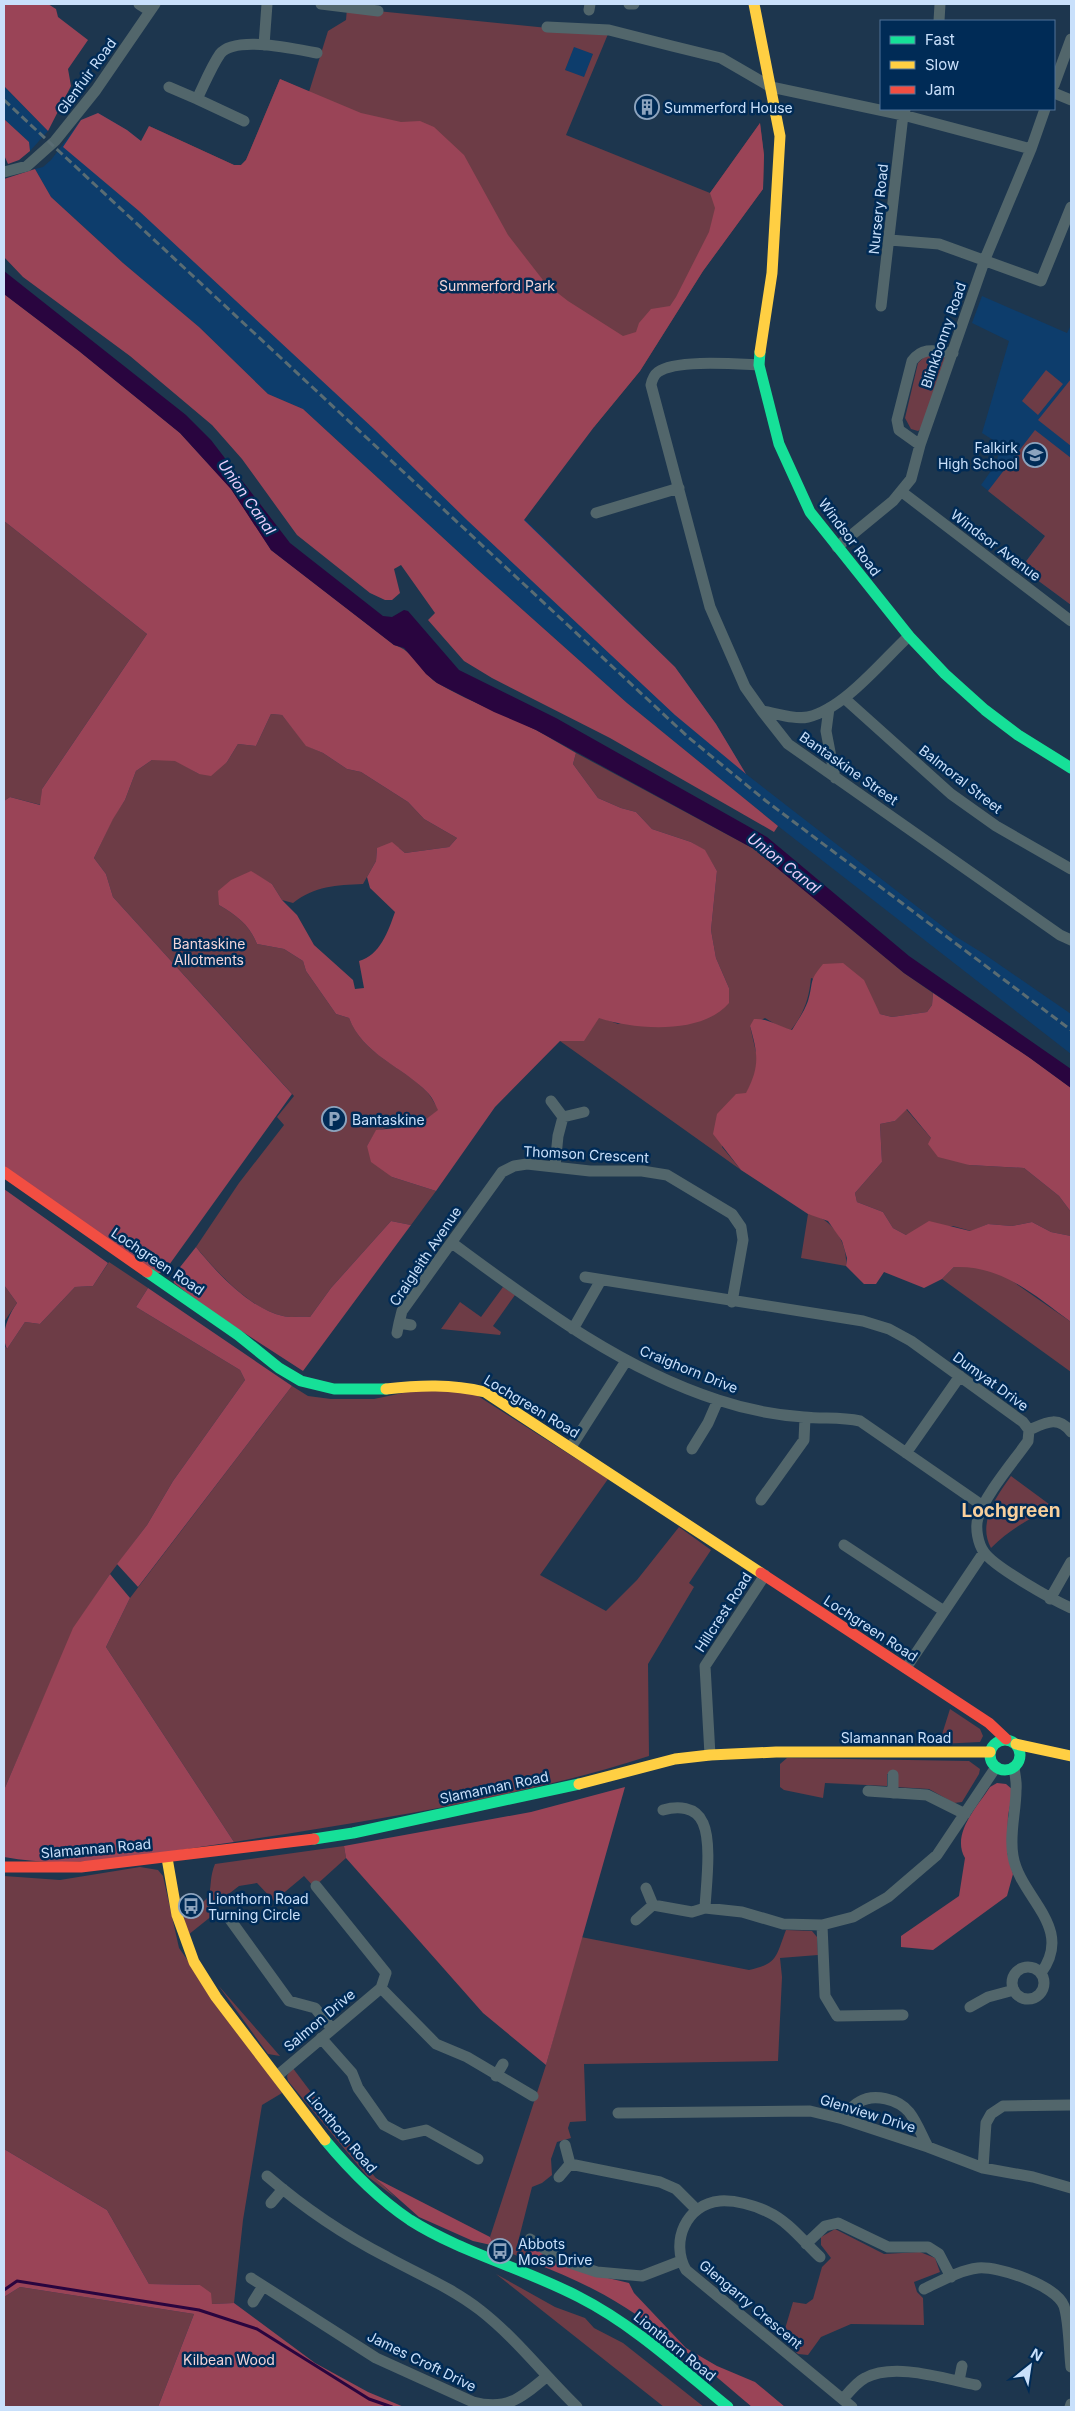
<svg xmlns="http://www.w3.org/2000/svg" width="1075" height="2411" font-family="Inter,sans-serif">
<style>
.built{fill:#0d3d6c}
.green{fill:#6d3c46;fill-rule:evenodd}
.forest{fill:#9a4457}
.water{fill:#29053f}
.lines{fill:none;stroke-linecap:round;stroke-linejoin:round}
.stream{stroke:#29053f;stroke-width:3}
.street{stroke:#52666b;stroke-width:11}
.fast{stroke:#16e098;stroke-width:11}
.slow{stroke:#ffcf43;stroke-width:11}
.jam{stroke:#f24e42;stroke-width:11}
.rail{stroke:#596c73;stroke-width:3;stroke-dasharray:8 4;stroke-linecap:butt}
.labels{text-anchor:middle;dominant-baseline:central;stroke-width:5;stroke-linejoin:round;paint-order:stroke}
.street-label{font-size:14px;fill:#c9e0fb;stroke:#002b56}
.poi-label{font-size:14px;fill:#c9e0fb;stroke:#002b56;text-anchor:start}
.park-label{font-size:14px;fill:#f2d4d7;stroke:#002b56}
.water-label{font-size:15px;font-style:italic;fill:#eacffb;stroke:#002b56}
.district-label{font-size:19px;font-weight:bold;fill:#f7cf9c;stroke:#002b56}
</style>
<rect width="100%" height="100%" fill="#1d364e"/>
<path class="built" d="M574,46L593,54L584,78L565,70Z
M4,86L48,131L30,151L29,142L4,119Z
M98,113L127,130L141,141L675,667L716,724L746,774L955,936L984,954L1071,1014V1054L778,826L627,703L478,570L303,409L268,394L199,327L123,263L51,197L35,169L43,167L51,160L81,120Z
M982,296L1067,333L1071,325V605L1021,568L1045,536L981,485L996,464L1001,445L982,433L1009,341L972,323Z"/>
<path class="green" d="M347,8L608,34L566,135L710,193L760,123L764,155L763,189L703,271L640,371L594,427L149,126L234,165H241L246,160L280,79L309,92L328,31L346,20ZM574,47L593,54L584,77L565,70Z
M927,354L946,357L922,428L918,431L911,429L905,418L918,363Z
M1046,370L1063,384L1038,415L1022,401Z
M1071,379V446L1038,420Z
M1035,430L1071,458V605L1021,568L1045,536L988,491Z
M4,521L147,634L42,789L41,805L10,797L4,801Z
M271,714L282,715L307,746L323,753L347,769L361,772L408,802L424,819L457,838L449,847L405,853L399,848H377L376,861L363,884C336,885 315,886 293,903L282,900L272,884L251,872L219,905C237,916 249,924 257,944L284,949L303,961L306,971L336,1014L349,1018C364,1056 403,1066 428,1093C432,1098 435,1105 439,1110L417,1126L390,1127L376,1131L367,1146L392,1177L436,1191L411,1225L391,1221L331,1288L310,1317C301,1316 291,1318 283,1316C250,1309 216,1271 196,1247L239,1183L284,1125L277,1117L294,1096L113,897L106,874L94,858L113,818L125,800L136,771L152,760H175L199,774L227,762L238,744L256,746Z
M576,753L754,849L904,973L933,993L932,1005L927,1012L892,1017L880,1014L872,1000L811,978C809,999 804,1013 791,1030L780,1027L765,1018L750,1026L758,1061L754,1077L722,1147L741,1170L560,1041H571L599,1017L618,1024L729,988L716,958L711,930L717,871L705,851L691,842L652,829L636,812L621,808L598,798L573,764Z
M906,1109L931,1138L969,1165L1024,1168L1059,1196L1071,1212V1236L1051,1232L1032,1222L1012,1226L988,1224L971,1231L953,1226L906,1235L893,1228L883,1212L857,1202L855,1193L882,1162L880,1124L895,1121Z
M808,1214C832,1217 848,1243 846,1266L801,1258Z
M109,1262L148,1288L136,1307L240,1370L245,1380L173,1481L147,1525L110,1574L74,1628L4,1790V1345L7,1349L25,1322L40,1324L75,1287L93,1286Z
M975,1266L1005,1276L1071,1322V1372L942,1279L954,1267Z
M4,1285L17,1303L4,1322Z
M503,1287L515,1295L493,1326L501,1332L500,1335L441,1329L460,1302L481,1317Z
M292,1386L308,1396L331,1399H374L417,1390L470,1391L608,1479L540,1575L606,1611L637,1580L679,1527L711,1550L689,1583L694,1587L648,1664L649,1756C515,1799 373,1820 234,1842L106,1647L130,1598Z
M1011,1476L1053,1507C1029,1519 1010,1529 991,1548C977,1522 997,1496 1011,1476Z
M950,1709L980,1729L983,1736L980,1742L939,1744Z
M787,1758L969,1761L980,1769L979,1774L962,1802L954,1803L929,1789L896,1787V1774H887V1786L825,1783L823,1798L784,1790L780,1787V1764Z
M344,1846L346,1858L314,1887L304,1876L274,1901L257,1883L239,1886L209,1909L213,1915L188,1935L183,1913L186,1908C220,1901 205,1888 215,1864Z
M140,1867L158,1870L163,1876L179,1948L282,2093L262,2105L243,2220L234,2303L212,2304L200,2285L149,2284L107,2210L4,2149V1876L60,1880Z
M786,1930L812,1931L817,1937L818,1955L780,1958L782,1977L778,2061L584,2064L586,2121L570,2122L568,2128L571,2138L557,2142L551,2159L552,2175L542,2183L532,2187L518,2242L530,2254L534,2263L491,2245L492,2241L490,2237L546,2065L581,1937L749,1970C778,1964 776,1956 786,1930Z
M218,1985L280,2056L268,2054Z
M292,2067L375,2177L396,2198L367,2176L288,2081L287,2076Z
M835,2229L884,2254L920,2252L935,2258L940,2272L914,2282L917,2292L923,2298L924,2325L851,2324L821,2337L808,2355L798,2354L782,2339L793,2302L806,2304L813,2299L822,2267L831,2258L821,2245V2237Z
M496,2274L555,2307L585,2318L594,2328L623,2343L704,2407H664Z
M20,2287L194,2314L158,2407H4V2297Z"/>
<path class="forest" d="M4,4H48L56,9L58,17L88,40L68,69L71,86L48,131L4,86Z
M280,79L361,113L401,122L420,121L434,127L464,155L508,235L546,284L568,301L623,336L636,332L639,323L651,309L670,306L676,297L709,232L715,208L710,193L760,123L764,155L763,189L703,271L640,371L594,427L524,520L675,667L716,724L746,774L675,715L468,521L375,430L139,211L63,147L81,120L98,113L127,130L141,141L149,126L234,165H241L246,160Z
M4,119L29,142L30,151L19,160L8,164L4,155Z
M35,169L51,197L123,263L199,327L268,394L303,409L478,570L627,703L778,826L774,832L610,738L492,678L464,661L428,620L435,613L401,565L394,569L400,593L392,600H385L370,593L297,535L242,459L212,425L130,356L23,277L4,257V179Z
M4,294L79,351L180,433L231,489L271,550L394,645C414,650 421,674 439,684C470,702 504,714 536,730C549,737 562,745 576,753L573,764L598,798L621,808L636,812L652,829L691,842L705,850L717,871L711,930L716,958L729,988V1003C702,1035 635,1030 599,1018L584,1041H560L495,1107L436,1191L392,1177L371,1162L367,1146L376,1130L417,1126L438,1110C435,1104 432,1097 428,1093C402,1066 363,1055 349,1018L336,1014L306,971L303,961L284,949L257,944C249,924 237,916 219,905L218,891L231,880L251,871L272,884L282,900L297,915L314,945L353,980L355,989L364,988L359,961C380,955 388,932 395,912L370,888L367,877L376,861L377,848L392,842L405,853L449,847L457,838L424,819L408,802L361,772L347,769L323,753L306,746L282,715L271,714L256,746L238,744L227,762L211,776L199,774L175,761L152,760L136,771L125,800L113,819L94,858L106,874L113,897L292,1094L164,1272L155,1274L4,1167V801L10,797L40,805L42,789L147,634L4,521Z
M843,963L864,980L880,1014L892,1017L927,1012L932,1005L933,993L1030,1058L1071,1088V1212L1059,1196L1024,1168L969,1165L938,1157L928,1144L931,1138L907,1109L895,1121L880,1124L882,1162L855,1193L857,1202L883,1212L893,1228L906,1235L929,1221L970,1231L988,1224L1012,1226L1032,1222L1051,1232L1071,1236V1322C1034,1295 1002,1265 954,1267L942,1279L924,1288L884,1272L876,1284H864L846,1266L847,1258L842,1241L828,1221L808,1214L741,1170L713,1134L717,1114L736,1094L746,1093C760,1067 758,1054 750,1026L754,1019C768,1018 778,1026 792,1030C798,1020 804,1012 808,1001C814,981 808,982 823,964Z
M4,1189L108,1263L93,1286L75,1287L40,1324L25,1322L7,1349C0,1334 8,1316 17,1303L4,1285Z
M391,1221L411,1225L303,1371L206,1308L174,1283L173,1276L196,1247C216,1272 250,1309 283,1316C291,1318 301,1316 310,1317L331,1288Z
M148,1288L292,1386L138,1587L117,1564L147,1525L173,1481L245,1380L240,1370L136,1307Z
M110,1574L130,1598L106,1647L234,1842C161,1852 77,1871 4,1857V1790L73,1628Z
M997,1783L1006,1784L1013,1790L1008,1816L1007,1852L1013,1874L1007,1896L933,1950L901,1947V1936L959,1896L965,1858C951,1834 977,1807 990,1787Z
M625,1787L546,2065L483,2013L346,1858L344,1846L531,1812Z
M4,2149L107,2210L149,2284L200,2285L211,2293L212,2304L234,2303L315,2363L368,2392L404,2407H158L194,2314L20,2287L4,2297Z
M375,2178L490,2237L492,2241L491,2245L473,2241L419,2217Z
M518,2242L529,2243L591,2274L629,2283L634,2293L686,2348L717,2366L755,2382L785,2407H752C702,2365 652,2319 593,2289C574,2279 554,2271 534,2263L530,2254Z"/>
<path class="water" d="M4,271L186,415L211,440L290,543L383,616L392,617L404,610L408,611L459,670L556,718L767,837L909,956L1071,1069V1088L1030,1058L904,973L754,849L536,730L494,712L437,683L426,674L404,648L394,645L271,550L231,489L180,433L79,351L4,294Z"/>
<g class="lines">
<path class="stream" d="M4,2290L17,2281L199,2310L257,2329L369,2399L392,2407"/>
<path class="street" d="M139,4L150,11
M321,4L378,11
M629,4H634
M589,10L590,4
M939,21L940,4
M547,27L609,30L672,46L721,58L771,87L903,115L1031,149
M264,45L267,4
M1054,85L1071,39
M169,87L197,99C204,85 211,67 220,54C235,35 295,49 317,53
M1054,93L1071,100
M197,99L244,121
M4,172L27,166L55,141L96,90L155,4
M890,240L939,244L1041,281L1071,207
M881,306L903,115L905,110
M759,365C737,364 675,359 658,372C654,375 652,380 651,385L710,607L745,687L762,711L788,744L1060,935L1071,940
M920,445L899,430L897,420L912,361C923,346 936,351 953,353
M902,492L1071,621
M596,513L679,488
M837,547L893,501L911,479L920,445L985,259L1031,149L1045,109
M844,698L951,794L996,826L1071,869
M829,708L826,731L835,778
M762,711C776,713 794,720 808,717C844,709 882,661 909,636
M551,1101L563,1117L584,1112
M555,1166L558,1136L563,1117
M452,1243C535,1304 619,1368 718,1400C745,1409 775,1415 804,1417C823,1419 841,1417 860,1421L983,1506
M585,1277L863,1321L889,1329L911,1341L1023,1422L1029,1430L1028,1441C1014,1461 984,1496 978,1518C975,1528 978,1544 984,1552C994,1567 1053,1600 1071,1608
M399,1323L402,1311L502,1172L514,1166L527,1164L590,1171H642L667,1175L732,1214L741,1227L743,1240L732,1302
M573,1329L601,1280
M397,1333L399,1323L411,1325
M1029,1430C1045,1423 1058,1415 1071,1432
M571,1447L626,1361
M692,1449L708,1423L718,1400
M906,1453L960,1376
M761,1500L804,1440L805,1418
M844,1545L944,1611
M1050,1599L1071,1562
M906,1668L984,1552
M710,1755L705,1666L765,1575
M1014,1768C1015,1775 1017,1783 1016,1790C1016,1812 1009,1834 1013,1856C1020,1898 1075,1927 1041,1973
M868,1791L927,1795L965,1814
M893,1793V1775
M663,1810C677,1806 696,1806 703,1823C712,1843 706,1886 705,1908
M316,1886L386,1973L381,1988
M653,1905L692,1912L705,1908L742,1912L783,1924L822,1925L853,1917L888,1897L937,1855L996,1767
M229,1918L289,2001L315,2008L332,2029
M636,1920L653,1905L646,1888
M822,1925L825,1996L837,2016L903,2015
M1012 1983a16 16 0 1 1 32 0a16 16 0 1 1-32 0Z
M381,1988L436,2044L467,2057L533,2096
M970,2007L988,1997L1014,1990
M321,2038L352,2073L358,2088L384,2125L403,2135L426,2130L478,2159
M277,2076L381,1988
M496,2076L503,2064
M618,2113L810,2111L843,2119L928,2147L983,2168L1033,2177L1071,2188
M843,2119C847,2113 852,2105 859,2102C874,2093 898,2099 909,2112C917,2122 922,2136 928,2147
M570,2164L660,2182L676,2189L696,2209
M983,2168L986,2123L991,2114L1003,2106L1071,2105
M267,2176C303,2207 344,2235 387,2257C418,2274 452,2288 480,2310C516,2338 544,2375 577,2407
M559,2177L570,2164L565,2145
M271,2203L283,2189
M530,2239L561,2260L597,2272L642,2276L681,2261
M806,2244L825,2226L838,2223L888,2247H928L939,2254L951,2277
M820,2257C804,2242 788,2221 768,2212C754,2205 735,2200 720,2201C686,2204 670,2242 686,2270L852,2407
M251,2278L376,2358L473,2402C507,2411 521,2398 546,2377
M924,2289C941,2281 960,2270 978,2268C998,2266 1056,2285 1064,2306C1069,2321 1069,2350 1071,2367
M253,2302L263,2286
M959,2381L962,2366
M843,2399C849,2392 857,2382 865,2378C895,2362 945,2379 976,2385
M1070,2407L1071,2404"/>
<path class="fast" d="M760,352L759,365L779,444L810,512L909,636L945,674L985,710L1018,735L1071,768
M147,1272L238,1335L279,1368L301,1381L334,1389H386
M990 1755a15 15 0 1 1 30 0a15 15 0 1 1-30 0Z
M314,1839L353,1833L579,1784
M325,2140C350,2170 377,2198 410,2220C462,2253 524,2268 579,2297C634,2325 680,2368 728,2407"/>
<path class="slow" d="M754,4L780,136L772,273L760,352
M386,1389C420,1385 451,1384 485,1392L761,1573
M1016,1744L1071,1756
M579,1784L675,1759L710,1755L776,1752H990
M167,1858L177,1915L194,1962L216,1997L325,2140"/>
<path class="jam" d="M4,1172L147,1272
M761,1573L989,1723L1006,1739
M4,1867H81L314,1839"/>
<path class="rail" d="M4,100L688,737L766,801L1071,1030"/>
</g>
<defs>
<symbol id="building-ring" viewBox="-11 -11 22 22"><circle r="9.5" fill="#002b56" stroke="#8da4be" stroke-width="1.5"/><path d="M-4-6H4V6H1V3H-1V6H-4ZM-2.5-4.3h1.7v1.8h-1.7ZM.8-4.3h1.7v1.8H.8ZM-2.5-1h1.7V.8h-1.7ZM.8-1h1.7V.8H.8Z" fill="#8da4be"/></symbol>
<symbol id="school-ring" viewBox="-11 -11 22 22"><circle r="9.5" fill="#002b56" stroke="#8da4be" stroke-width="1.5"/><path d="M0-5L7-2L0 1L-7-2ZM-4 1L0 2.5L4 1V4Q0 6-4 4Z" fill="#8da4be"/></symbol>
<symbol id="parking-ring" viewBox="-11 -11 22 22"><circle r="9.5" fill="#002b56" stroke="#8da4be" stroke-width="1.5"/><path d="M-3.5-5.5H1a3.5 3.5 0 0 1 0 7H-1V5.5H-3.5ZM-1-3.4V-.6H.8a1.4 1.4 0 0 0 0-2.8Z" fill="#8da4be"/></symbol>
<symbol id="bus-ring" viewBox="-11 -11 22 22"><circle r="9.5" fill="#002b56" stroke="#8da4be" stroke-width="1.5"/><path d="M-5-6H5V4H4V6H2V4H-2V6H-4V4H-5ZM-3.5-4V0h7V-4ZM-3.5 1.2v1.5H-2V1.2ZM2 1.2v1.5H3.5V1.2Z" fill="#8da4be"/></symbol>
</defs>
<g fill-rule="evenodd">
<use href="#building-ring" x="633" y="93" width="28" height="28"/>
<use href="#school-ring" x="1021" y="441" width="28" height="28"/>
<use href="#parking-ring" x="320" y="1105" width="28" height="28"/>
<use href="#bus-ring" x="177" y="1892" width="28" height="28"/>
<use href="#bus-ring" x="486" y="2237" width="28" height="28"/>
</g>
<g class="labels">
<g class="street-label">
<text transform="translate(86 76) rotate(-54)">Glenfuir Road</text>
<text transform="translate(878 209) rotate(-84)">Nursery Road</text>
<text transform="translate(943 335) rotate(-71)">Blinkbonny Road</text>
<text transform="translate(850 537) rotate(53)">Windsor Road</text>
<text transform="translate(996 545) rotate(37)">Windsor Avenue</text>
<text transform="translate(849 768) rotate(35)">Bantaskine Street</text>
<text transform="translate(961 779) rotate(38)">Balmoral Street</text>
<text transform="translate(586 1154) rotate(3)">Thomson Crescent</text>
<text transform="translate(425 1256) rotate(-56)">Craigleith Avenue</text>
<text transform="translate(158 1261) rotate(34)">Lochgreen Road</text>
<text transform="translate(689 1369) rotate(22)">Craighorn Drive</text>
<text transform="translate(991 1381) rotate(36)">Dumyat Drive</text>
<text transform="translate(532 1406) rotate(31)">Lochgreen Road</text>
<text transform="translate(723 1612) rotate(-57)">Hillcrest Road</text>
<text transform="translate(871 1628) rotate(33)">Lochgreen Road</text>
<text x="896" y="1737">Slamannan Road</text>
<text transform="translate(494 1787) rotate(-12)">Slamannan Road</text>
<text transform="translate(96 1848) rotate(-5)">Slamannan Road</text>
<text transform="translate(319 2020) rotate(-40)">Salmon Drive</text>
<text transform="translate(868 2113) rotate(17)">Glenview Drive</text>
<text transform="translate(342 2132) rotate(50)">Lionthorn Road</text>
<text transform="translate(751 2304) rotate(40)">Glengarry Crescent</text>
<text transform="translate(675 2346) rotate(39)">Lionthorn Road</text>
<text transform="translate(422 2361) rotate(26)">James Croft Drive</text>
</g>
<g class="poi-label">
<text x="664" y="107">Summerford House</text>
<text x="1018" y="447" text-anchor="end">Falkirk<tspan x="1018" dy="16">High School</tspan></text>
<text x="352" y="1119">Bantaskine</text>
<text x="208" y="1898">Lionthorn Road<tspan x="208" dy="16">Turning Circle</tspan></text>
<text x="518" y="2243">Abbots<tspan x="518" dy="16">Moss Drive</tspan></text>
</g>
<g class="park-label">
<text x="497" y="285">Summerford Park</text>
<text x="209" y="943">Bantaskine<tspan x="209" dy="16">Allotments</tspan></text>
<text x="229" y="2359">Kilbean Wood</text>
</g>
<g class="water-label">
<text transform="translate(247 497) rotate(55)">Union Canal</text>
<text transform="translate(784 863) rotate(38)">Union Canal</text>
</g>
<g class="district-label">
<text x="1011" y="1510">Lochgreen</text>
</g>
</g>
<rect width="1075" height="2411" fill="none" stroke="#c9e0fb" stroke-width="10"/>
<rect x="880" y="20" width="175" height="90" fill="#002b56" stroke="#507398"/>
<rect x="890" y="36" width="25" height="8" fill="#16e098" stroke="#507398"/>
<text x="925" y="45" font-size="15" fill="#c9e0fb">Fast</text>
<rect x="890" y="61" width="25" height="8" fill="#ffcf43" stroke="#507398"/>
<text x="925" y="70" font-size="15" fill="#c9e0fb">Slow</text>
<rect x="890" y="86" width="25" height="8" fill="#f24e42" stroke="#507398"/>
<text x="925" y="95" font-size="15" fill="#c9e0fb">Jam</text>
<g transform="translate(1030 2366) rotate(30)" stroke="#002b56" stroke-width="4" paint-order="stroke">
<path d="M0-4L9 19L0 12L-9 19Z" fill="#c9e0fb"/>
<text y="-8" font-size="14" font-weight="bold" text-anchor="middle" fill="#c9e0fb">N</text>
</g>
</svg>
